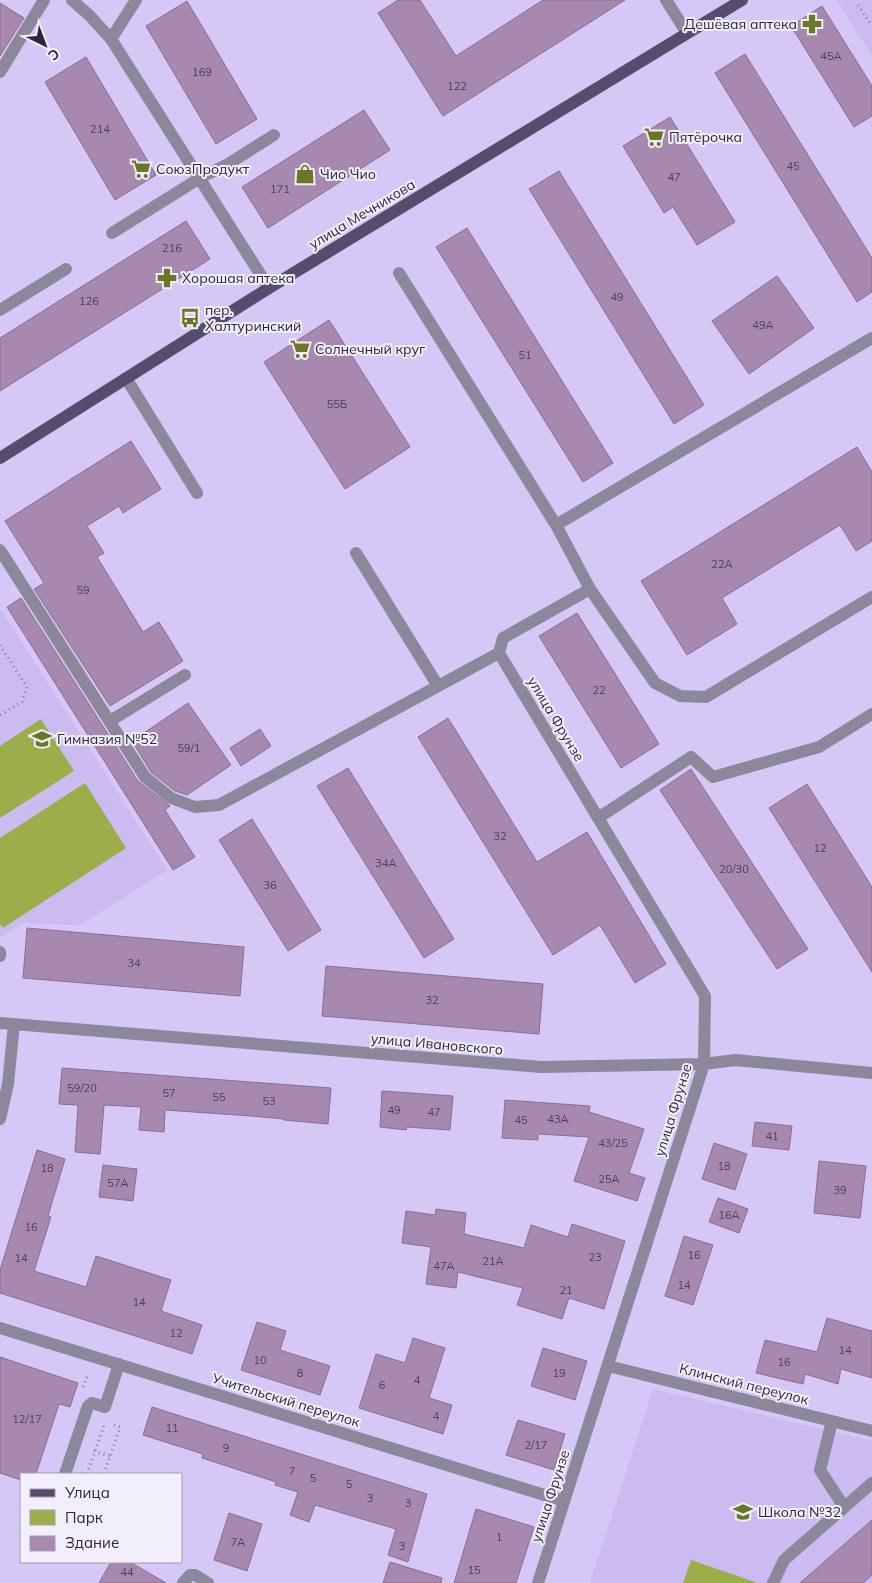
<svg xmlns="http://www.w3.org/2000/svg" width="872" height="1583" font-family="Mulish,sans-serif">
<style>
.built{fill:#cbbbf0}
.green{fill:#9cae4a}
.building{fill:#a789b0;stroke:#8b6d93}
.lines{fill:none;stroke-linecap:round;stroke-linejoin:round}
.path{stroke:#897ea0;stroke-width:3;stroke-dasharray:1 4;stroke-linecap:butt}
.minor{stroke:#8d879b;stroke-width:12}
.major{stroke:#564c6e;stroke-width:12}
.labels{text-anchor:middle;dominant-baseline:central;stroke-width:4;stroke-linejoin:round;paint-order:stroke}
.number-label{font-size:11px;fill:#4c4057}
.poi-label{font-size:14px;fill:#2d2739;stroke:#f2eefc;text-anchor:start}
.street-label{font-size:14px;fill:#2d2739;stroke:#f2eefc}
</style>
<rect width="100%" height="100%" fill="#d5c7f6"/>
<path class="built" d="M839,0H872V56L837,1Z
M0,608L167,870L80,925L24,923L0,938Z
M653,1389L872,1441V1583H590Z"/>
<path class="green" d="M41,719L74,771L0,818V746Z
M85,783L126,848L3,928L0,924V838Z
M691,1560L755,1582V1583H683Z"/>
<path class="building" d="M398,0H420L456,56L543,0H625L443,116L378,13Z
M187,1L257,119L216,144L146,26Z
M0,3L24,18L0,56Z
M822,6L872,86V116L854,127L791,26Z
M745,54L872,258V292L857,302L715,73Z
M86,57L156,175L115,200L45,82Z
M364,110L390,150L268,228L242,187Z
M670,117L735,222L697,245L673,207L664,213L623,146Z
M559,171L704,405L674,424L529,189Z
M186,221L210,259L0,391V338Z
M467,228L613,463L583,482L436,247Z
M777,276L814,328L749,374L712,321Z
M329,320L410,447L345,489L264,362Z
M131,441L161,489L123,513L119,506L87,526L104,553L97,557L143,632L159,622L183,661L110,706L34,589L44,583L5,521Z
M857,447L872,472V541L856,551L840,525L722,598L737,624L687,655L641,581Z
M21,598L138,781L170,806L165,810L195,857L173,870L7,607Z
M577,613L659,744L621,768L539,636Z
M188,703L231,765L187,795L175,791L151,772L132,741Z
M448,718L537,862L587,832L666,964L635,983L600,925L553,955L418,737Z
M260,729L271,746L241,766L230,748Z
M348,768L454,939L424,958L317,786Z
M691,769L808,949L777,969L660,790Z
M807,784L872,887V972L769,808Z
M252,819L321,930L288,951L219,840Z
M27,928L244,947L240,996L23,978Z
M326,966L543,984L539,1034L322,1016Z
M62,1068L331,1088L328,1124L284,1120V1119L252,1116L165,1110L164,1132L139,1130L141,1107L104,1105L100,1154L75,1152L78,1105L59,1104Z
M382,1091L453,1096L450,1130L407,1127L406,1130L380,1127Z
M505,1100L590,1106L589,1112L644,1129L629,1173L645,1178L637,1201L574,1181L589,1137L538,1134V1140L502,1138Z
M755,1122L792,1126L789,1150L752,1146Z
M714,1143L747,1154L735,1190L702,1179Z
M37,1150L65,1159L48,1216L51,1217L34,1271L86,1287L96,1256L171,1280L161,1311L202,1325L192,1354L0,1293V1270Z
M819,1161L866,1166L860,1218L814,1213Z
M103,1165L137,1169L133,1201L99,1197Z
M718,1198L748,1209L739,1233L709,1222Z
M436,1209L466,1213L464,1234L524,1248L531,1225L568,1237L572,1224L625,1241L604,1309L569,1298L562,1319L517,1305L523,1288L458,1272L456,1288L426,1284L431,1247L402,1243L406,1211L435,1215Z
M684,1236L713,1245L693,1305L665,1296Z
M827,1318L872,1331V1378L841,1369L838,1384L805,1374L803,1384L756,1373L765,1340L817,1352Z
M257,1322L286,1331L280,1350L330,1366L320,1395L241,1370Z
M413,1338L445,1348L429,1398L452,1405L443,1434L359,1408L376,1354L405,1363Z
M543,1348L587,1361L575,1400L531,1386Z
M0,1357L78,1383L70,1407L59,1404L36,1474H21V1480L0,1473Z
M152,1407L427,1494L408,1562L388,1555L396,1529L315,1505L309,1522L290,1515L298,1492L275,1485L276,1482L202,1458L203,1454L143,1435Z
M518,1420L565,1434L554,1470L506,1455Z
M476,1509L534,1527L516,1583H454Z
M229,1513L262,1524L247,1571L214,1560Z
M872,1520V1575L863,1583H800Z
M111,1562H130L166,1583H99Z
M390,1562L442,1578L441,1583H383Z"/>
<g class="lines">
<path class="path" d="M858,5L872,26
M0,645L27,687L22,702L0,715
M83,1387L88,1374
M94,1451L110,1456
M87,1474L104,1425
M104,1474L120,1427L112,1424"/>
<path class="minor" d="M72,0L90,16L111,39L269,288
M666,0L687,33
M111,39L136,0
M0,72L44,0
M112,233L200,178L228,164L274,135
M399,273L556,525L590,589L655,683L680,696L706,697L872,597
M0,310L66,269
M126,378L197,493
M556,525L872,338
M0,550L145,777L171,798L195,807L219,805L499,653L503,638L590,589
M356,553L438,686
M499,653L705,996L704,1064L538,1583
M110,721L185,675
M598,818L691,757L713,777L819,747L872,714
M0,952V956
M0,1023L541,1067L704,1064L735,1060L872,1073
M0,1119L8,1084L14,1024
M0,1328L564,1501
M608,1366L872,1431
M832,1421L820,1470L844,1507
M65,1474L88,1406L92,1403L105,1407L119,1364
M183,1583L190,1575H195L208,1583
M773,1583L784,1560L872,1483"/>
<path class="major" d="M0,458L269,288L742,0"/>
</g>
<defs>
<symbol id="pharmacy-bare" viewBox="-9 -9 18 18"><path d="M-2-6h4v4h4v4h-4v4h-4v-4h-4v-4h4Z" fill="#6a7825" stroke="#f2eefc" stroke-width="2.5" paint-order="stroke"/></symbol>
<symbol id="supermarket-bare" viewBox="-9 -9 18 18"><path d="M-6-5.5h2.5l.6 2H6L4.5 2H-2.5L-4.4-4H-6ZM-1.5 3.2a1.3 1.3 0 1 0 .1 0ZM3 3.2a1.3 1.3 0 1 0 .1 0Z" fill="#6a7825" stroke="#f2eefc" stroke-width="2.5" paint-order="stroke"/></symbol>
<symbol id="shop-bare" viewBox="-9 -9 18 18"><path d="M-5-2.5h2.3a2.7 3.5 0 0 1 5.4 0H5L5.5 6h-11ZM-1.5-2.5h3a1.5 2.3 0 0 0-3 0Z" fill="#6a7825" stroke="#f2eefc" stroke-width="2.5" paint-order="stroke"/></symbol>
<symbol id="bus-bare" viewBox="-9 -9 18 18"><path d="M-5-6H5V4H4V6H2V4H-2V6H-4V4H-5ZM-3.5-4V0h7V-4ZM-3.5 1.2v1.5H-2V1.2ZM2 1.2v1.5H3.5V1.2Z" fill="#6a7825" stroke="#f2eefc" stroke-width="2.5" paint-order="stroke"/></symbol>
<symbol id="school-bare" viewBox="-9 -9 18 18"><path d="M0-5L7-2L0 1L-7-2ZM-4 1L0 2.5L4 1V4Q0 6-4 4Z" fill="#6a7825" stroke="#f2eefc" stroke-width="2.5" paint-order="stroke"/></symbol>
</defs>
<g fill-rule="evenodd">
<use href="#pharmacy-bare" x="798" y="10" width="28" height="28"/>
<use href="#supermarket-bare" x="640" y="123" width="28" height="28"/>
<use href="#supermarket-bare" x="127" y="155" width="28" height="28"/>
<use href="#shop-bare" x="291" y="160" width="28" height="28"/>
<use href="#pharmacy-bare" x="153" y="264" width="28" height="28"/>
<use href="#bus-bare" x="176" y="304" width="28" height="28"/>
<use href="#supermarket-bare" x="286" y="335" width="28" height="28"/>
<use href="#school-bare" x="28" y="725" width="28" height="28"/>
<use href="#school-bare" x="729" y="1498" width="28" height="28"/>
</g>
<g class="labels">
<g class="number-label">
<text x="831" y="56">45А</text>
<text x="202" y="72">169</text>
<text x="457" y="86">122</text>
<text x="100" y="129">214</text>
<text x="793" y="166">45</text>
<text x="674" y="177">47</text>
<text x="280" y="189">171</text>
<text x="172" y="248">216</text>
<text x="617" y="297">49</text>
<text x="89" y="301">126</text>
<text x="763" y="325">49А</text>
<text x="525" y="355">51</text>
<text x="337" y="404">55Б</text>
<text x="722" y="564">22А</text>
<text x="83" y="590">59</text>
<text x="599" y="690">22</text>
<text x="189" y="748">59/1</text>
<text x="500" y="836">32</text>
<text x="820" y="848">12</text>
<text x="386" y="863">34А</text>
<text x="734" y="869">20/30</text>
<text x="270" y="885">36</text>
<text x="134" y="963">34</text>
<text x="432" y="1000">32</text>
<text x="82" y="1088">59/20</text>
<text x="169" y="1093">57</text>
<text x="219" y="1097">55</text>
<text x="269" y="1101">53</text>
<text x="394" y="1110">49</text>
<text x="434" y="1112">47</text>
<text x="558" y="1119">43А</text>
<text x="521" y="1120">45</text>
<text x="772" y="1136">41</text>
<text x="613" y="1143">43/25</text>
<text x="724" y="1166">18</text>
<text x="47" y="1168">18</text>
<text x="609" y="1179">25А</text>
<text x="118" y="1183">57А</text>
<text x="840" y="1190">39</text>
<text x="729" y="1215">16А</text>
<text x="31" y="1227">16</text>
<text x="694" y="1255">16</text>
<text x="595" y="1257">23</text>
<text x="21" y="1258">14</text>
<text x="493" y="1261">21А</text>
<text x="444" y="1266">47А</text>
<text x="684" y="1285">14</text>
<text x="566" y="1290">21</text>
<text x="139" y="1302">14</text>
<text x="176" y="1333">12</text>
<text x="845" y="1350">14</text>
<text x="260" y="1360">10</text>
<text x="784" y="1362">16</text>
<text x="300" y="1373">8</text>
<text x="559" y="1373">19</text>
<text x="417" y="1380">4</text>
<text x="382" y="1385">6</text>
<text x="436" y="1416">4</text>
<text x="27" y="1419">12/17</text>
<text x="172" y="1428">11</text>
<text x="536" y="1445">2/17</text>
<text x="226" y="1448">9</text>
<text x="292" y="1471">7</text>
<text x="313" y="1478">5</text>
<text x="349" y="1484">5</text>
<text x="370" y="1498">3</text>
<text x="408" y="1503">3</text>
<text x="499" y="1537">1</text>
<text x="238" y="1542">7А</text>
<text x="402" y="1546">3</text>
<text x="474" y="1570">15</text>
<text x="127" y="1572">44</text>
</g>
<g class="poi-label">
<text x="797" y="24" text-anchor="end">Дешёвая аптека</text>
<text x="669" y="137">Пятёрочка</text>
<text x="156" y="169">СоюзПродукт</text>
<text x="320" y="174">Чио Чио</text>
<text x="182" y="278">Хорошая аптека</text>
<text x="205" y="310">пер.<tspan x="205" dy="16">Халтуринский</tspan></text>
<text x="315" y="349">Солнечный круг</text>
<text x="57" y="739">Гимназия №52</text>
<text x="758" y="1512">Школа №32</text>
</g>
<g class="street-label">
<text transform="translate(362 214) rotate(-31)">улица Мечникова</text>
<text transform="translate(556 719) rotate(59)">улица Фрунзе</text>
<text transform="translate(437 1044) rotate(5)">улица Ивановского</text>
<text transform="translate(673 1110) rotate(-73)">улица Фрунзе</text>
<text transform="translate(744 1384) rotate(14)">Клинский переулок</text>
<text transform="translate(286 1400) rotate(17)">Учительский переулок</text>
<text transform="translate(550 1496) rotate(-72)">улица Фрунзе</text>
</g>
</g>
<rect x="20" y="1473" width="162" height="90" fill="#f2eefc" stroke="#a39eae"/>
<rect x="30" y="1489" width="25" height="8" fill="#564c6e" stroke="#a39eae"/>
<text x="65" y="1498" font-size="15" fill="#2d2739">Улица</text>
<rect x="30" y="1510" width="25" height="15" fill="#9cae4a" stroke="#a39eae"/>
<text x="65" y="1523" font-size="15" fill="#2d2739">Парк</text>
<rect x="30" y="1536" width="25" height="15" fill="#a789b0" stroke="#a39eae"/>
<text x="65" y="1548" font-size="15" fill="#2d2739">Здание</text>
<g transform="translate(45 45) rotate(138)" stroke="#f2eefc" stroke-width="4" paint-order="stroke">
<path d="M0-4L9 19L0 12L-9 19Z" fill="#2d2739"/>
<text y="-8" font-size="14" font-weight="bold" text-anchor="middle" fill="#2d2739">С</text>
</g>
</svg>
